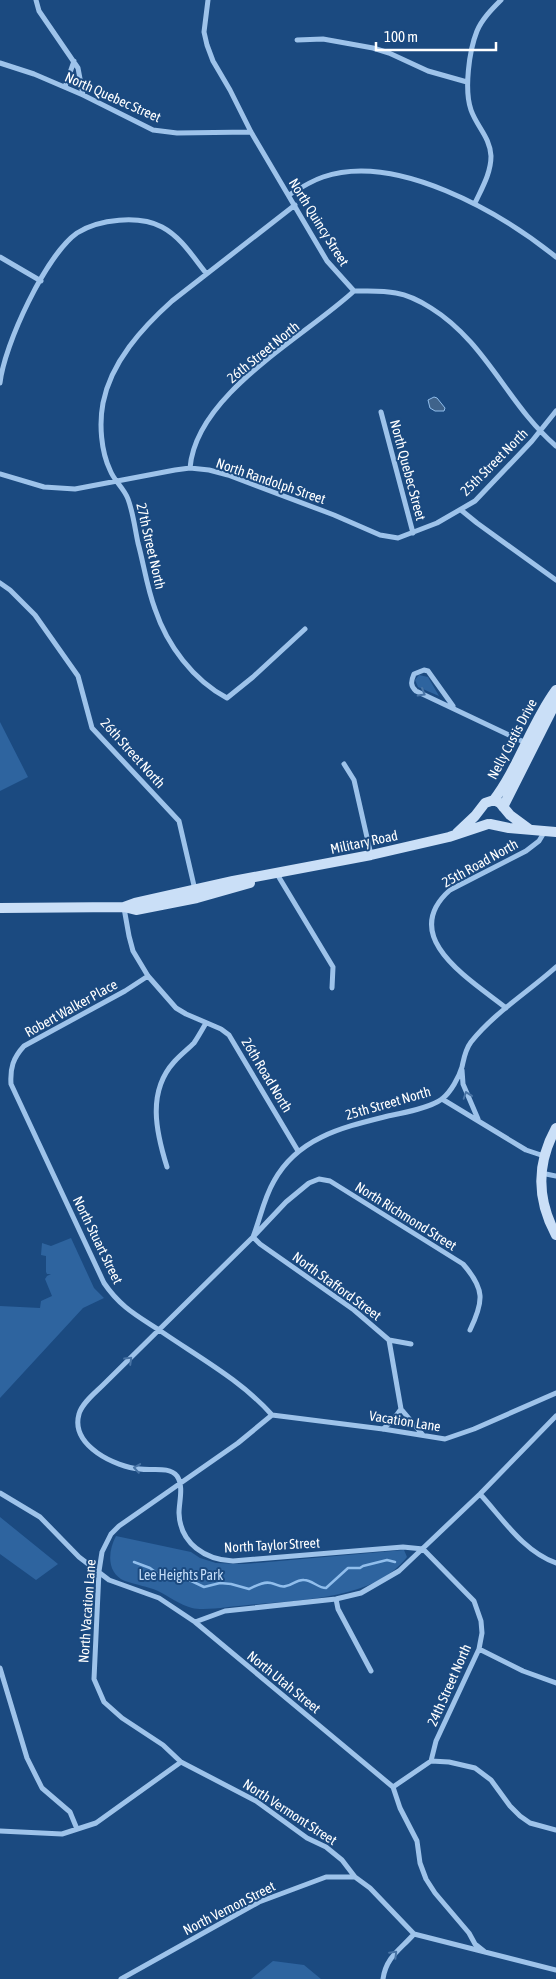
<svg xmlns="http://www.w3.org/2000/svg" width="556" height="1979" font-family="'Asap Condensed',sans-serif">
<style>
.green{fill:#2e649f}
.water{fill:#3f638b;stroke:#91beec}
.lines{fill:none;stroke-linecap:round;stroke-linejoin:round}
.stream{stroke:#91beec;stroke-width:2.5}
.street{stroke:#9ec3ea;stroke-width:5}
.secondary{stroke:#cadff7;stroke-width:10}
.oneway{stroke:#4974a5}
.labels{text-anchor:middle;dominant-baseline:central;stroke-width:4;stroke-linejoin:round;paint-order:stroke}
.street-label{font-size:14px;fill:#fff;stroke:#1b4a80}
.park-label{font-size:14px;fill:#c3dcf8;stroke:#1b4a80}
</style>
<rect width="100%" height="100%" fill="#1b4a80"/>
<path class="green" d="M419,675L428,677L439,696L418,687L415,680Z
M0,722L28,777L0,791Z
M71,1238L94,1288L104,1298L83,1308L0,1398V1306L40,1308L41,1301L52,1296L45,1279L47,1276L51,1274H47L46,1272V1256L41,1255L42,1243L51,1246Z
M0,1517L58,1564L36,1580L0,1554Z
M116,1536L191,1552L200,1558L216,1563L244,1564L404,1550L407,1557C374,1600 298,1600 248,1605C234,1606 205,1611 192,1608C180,1605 168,1596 158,1591C147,1586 136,1585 125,1581C106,1573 108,1551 116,1536Z
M273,1961L304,1965L321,1979H251Z"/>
<path class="water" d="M434,397L437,398L445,408L444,411H435L430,408L428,400Z"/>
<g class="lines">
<path class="stream" d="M134,1562L150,1568L166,1580L183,1577L204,1587L220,1583L231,1584L249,1589C256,1586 263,1581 271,1583C277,1584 280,1588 286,1586C293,1585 297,1579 304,1580C312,1580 318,1588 326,1588L348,1568H360L363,1566L387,1560L395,1562"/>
<path class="street" d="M36,0L39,11L78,68L83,95
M208,0L204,32L207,45L213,61L230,90L251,132L327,261L354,291C368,291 382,290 396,293C408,295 420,301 431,308C486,342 508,405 556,446
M297,40L323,39L373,48L389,53L428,71L467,82
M0,63L34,74L83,95L153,130L177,133L251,132
M65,87L74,61
M289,195C300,188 311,181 323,177C396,152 500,212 556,257
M475,203C482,188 491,173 491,156C490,137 477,127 471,110C464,90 469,51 477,31C482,19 492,9 501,0
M295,205L172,301C142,328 111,362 103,403C99,424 101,451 110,470C114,481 124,488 128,499C133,512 135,529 138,543C144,565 147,588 155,609C167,645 193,680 227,698L253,677L305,629
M0,257L41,281
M0,383C4,345 46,255 77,233C99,219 139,215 162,227C181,237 193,257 206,273
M381,412L413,533
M190,468C196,394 303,338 354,291
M0,474L44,487L75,489L175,470L190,468L209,470L228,475L334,515L380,535L398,538L437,523L475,501L532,441L556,411
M461,510L477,523L556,580
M0,583L10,590L35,615L78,676L92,728L179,821L195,890
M453,706L428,671L424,670L414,674C411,681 410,686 416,691L526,743
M344,764L354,780L371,855
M277,874L333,967L332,988
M124,908L129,936L133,951L148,976L176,1008L186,1014L221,1029L229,1035L298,1151
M148,976L125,991L24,1046C13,1058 10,1068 11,1084L104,1283C121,1308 138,1316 162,1332C200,1358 242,1381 272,1415
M506,1008C471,980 397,937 450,890L526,851L539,841L545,831
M462,1070L463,1084L478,1119
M442,1099L526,1150L544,1156
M167,1167C156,1132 147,1092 174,1062C180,1055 188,1049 194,1043C198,1037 202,1030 206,1023
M541,1173L556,1176
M389,1340L401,1409L423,1435
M411,1344L389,1340L354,1310L260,1244L253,1237C260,1219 264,1198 274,1181C298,1137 344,1127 388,1116C403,1113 430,1108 442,1099C451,1092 459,1077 462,1067C464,1058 465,1050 471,1042C494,1013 528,992 556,967
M272,1415L383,1429L445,1439L474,1429L556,1393
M383,1429L393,1420L401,1409
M0,1493L40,1517L79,1557L109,1580L159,1598L195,1622L393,1787L400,1808L417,1841L420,1863L426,1879L435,1893L469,1933L475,1944L485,1952
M480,1494C503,1519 523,1551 556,1563
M336,1599L338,1609L371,1671
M195,1622L225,1611L336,1599L361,1593L399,1571L480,1494L556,1416
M479,1649L523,1671L556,1683
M0,1668L27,1758L42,1788L70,1812L77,1829
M431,1761L436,1741L479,1649L482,1633L481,1621L474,1601L423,1549L403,1547L233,1561C206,1560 180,1544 179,1513C179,1502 184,1486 177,1476C169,1466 152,1471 140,1469C116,1467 70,1446 79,1414C82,1403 95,1393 103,1385L253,1237L286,1202L309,1183L319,1179L330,1181L463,1264C485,1289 484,1301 470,1330
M181,1762L163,1745L122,1718L104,1702L94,1679L99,1571L102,1552L111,1534L119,1526L238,1443L272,1415
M393,1787L431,1761L449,1762L475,1768L491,1780L510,1806L520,1816L530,1823L556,1830
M0,1831L62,1834L96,1823L181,1762L256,1801L307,1838L326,1847L342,1860L355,1877L370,1888L414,1934L556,1970
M121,1979L259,1902L326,1877H355
M383,1979C386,1957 400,1950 414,1934"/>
<path class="secondary" d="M493,801C519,767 531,724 556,690
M503,807L556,702
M490,824L509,828L556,832
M457,833L475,816L485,803L494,800L500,803L510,815L529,829
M124,907L135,903L233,881L371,855L449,837L488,824
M0,908L124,907L136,910L197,898L250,883
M556,1128C536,1164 537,1200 556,1235"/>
</g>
<defs><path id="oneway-chevron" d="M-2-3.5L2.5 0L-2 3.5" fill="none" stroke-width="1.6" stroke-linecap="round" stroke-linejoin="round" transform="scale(1.25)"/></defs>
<g class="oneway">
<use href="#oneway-chevron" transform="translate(422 693) rotate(30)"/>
<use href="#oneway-chevron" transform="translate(467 1095) rotate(-109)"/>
<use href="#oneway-chevron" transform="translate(129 1360) rotate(-44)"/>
<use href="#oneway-chevron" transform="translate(137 1468) rotate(-171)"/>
<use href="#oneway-chevron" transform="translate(394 1954) rotate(-45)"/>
</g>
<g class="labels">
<g class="street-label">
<text transform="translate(113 97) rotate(24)">North Quebec Street</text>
<text transform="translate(319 222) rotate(58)">North Quincy Street</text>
<text transform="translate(263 352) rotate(-39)">26th Street North</text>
<text transform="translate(494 462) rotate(-45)">25th Street North</text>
<text transform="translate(408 470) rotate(75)">North Quebec Street</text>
<text transform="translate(271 481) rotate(19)">North Randolph Street</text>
<text transform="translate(151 546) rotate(77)">27th Street North</text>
<text transform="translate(512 739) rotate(-62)">Nelly Custis Drive</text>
<text transform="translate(133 753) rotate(48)">26th Street North</text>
<text transform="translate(364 842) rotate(-12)">Military Road</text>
<text transform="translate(480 863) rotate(-29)">25th Road North</text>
<text transform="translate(71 1008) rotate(-29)">Robert Walker Place</text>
<text transform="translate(267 1075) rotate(59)">26th Road North</text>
<text transform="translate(388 1103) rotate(-16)">25th Street North</text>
<text transform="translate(406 1216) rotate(32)">North Richmond Street</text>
<text transform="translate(98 1240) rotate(64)">North Stuart Street</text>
<text transform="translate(337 1286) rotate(36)">North Stafford Street</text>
<text transform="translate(405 1421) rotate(9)">Vacation Lane</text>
<text transform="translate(272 1545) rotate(-3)">North Taylor Street</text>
<text transform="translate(87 1611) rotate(-86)">North Vacation Lane</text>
<text transform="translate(284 1682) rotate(39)">North Utah Street</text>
<text transform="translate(449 1685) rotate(-66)">24th Street North</text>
<text transform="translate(290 1812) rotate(33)">North Vermont Street</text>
<text transform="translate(229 1908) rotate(-27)">North Vernon Street</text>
</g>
<g class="park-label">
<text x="181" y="1575">Lee Heights Park</text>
</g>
</g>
<path d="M376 42v8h120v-8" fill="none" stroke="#ffffff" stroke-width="2.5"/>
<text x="384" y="42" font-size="15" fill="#ffffff" stroke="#1b4a80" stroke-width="4" paint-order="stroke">100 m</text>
</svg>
